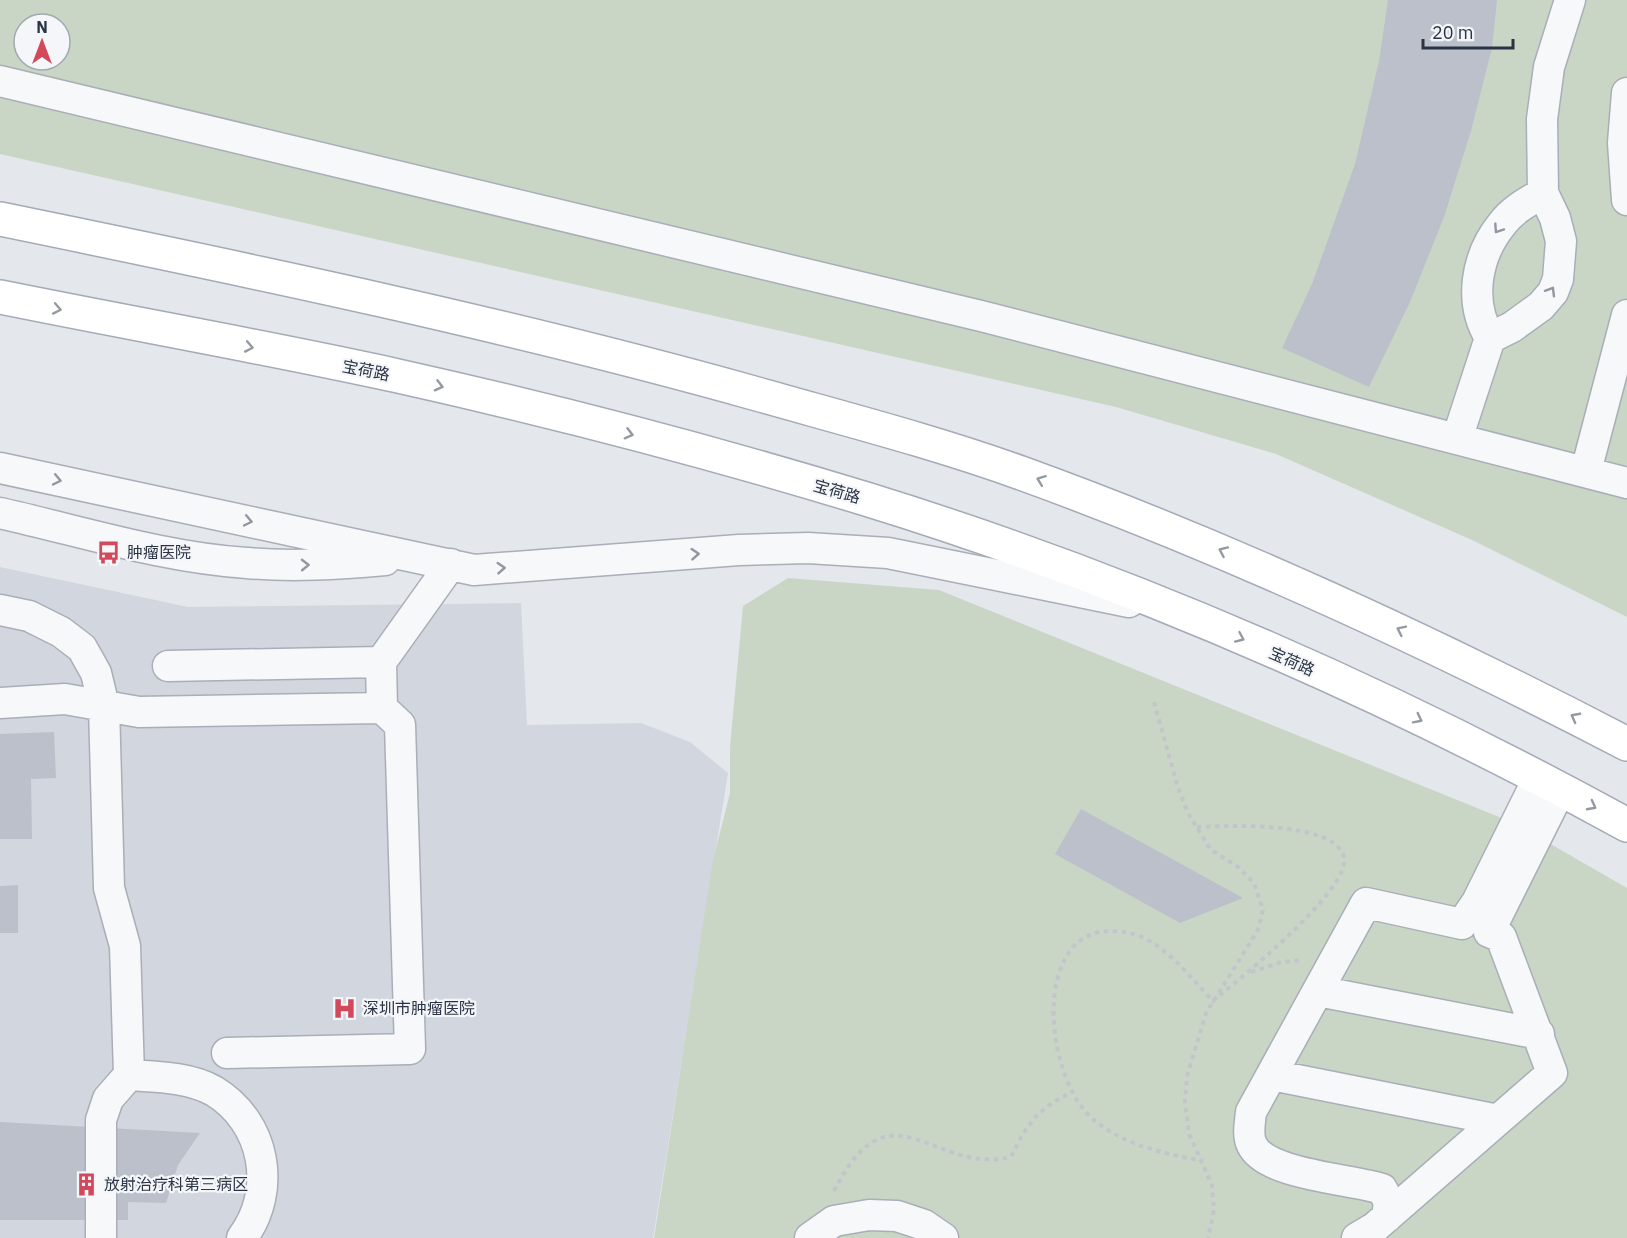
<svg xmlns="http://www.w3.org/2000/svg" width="1627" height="1238" font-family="'IBM Plex Sans','Noto Sans SC',sans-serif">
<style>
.built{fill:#d2d6de}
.green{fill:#c9d6c5;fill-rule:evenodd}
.building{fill:#bbc0ca}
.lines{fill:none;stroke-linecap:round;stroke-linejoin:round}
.minor-casing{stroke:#a9aeb7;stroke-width:33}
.major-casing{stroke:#a3abb8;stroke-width:36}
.path{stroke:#c2c5cb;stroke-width:4;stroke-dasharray:4.5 4.5;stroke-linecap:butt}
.minor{stroke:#f7f8fa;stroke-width:30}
.major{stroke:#fff;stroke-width:33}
.oneway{stroke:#9196a0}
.oneway2{stroke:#959aa2}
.labels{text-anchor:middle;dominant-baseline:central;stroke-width:4.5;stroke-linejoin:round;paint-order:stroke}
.street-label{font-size:16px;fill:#2b3445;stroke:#f4f6f9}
.poi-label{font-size:16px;fill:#2b3445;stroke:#f4f6f9;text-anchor:start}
</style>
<rect width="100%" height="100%" fill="#e4e7ec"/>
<path class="built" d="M0,567L188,607L521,603L527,725L641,723L690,742L728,773L653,1238H0Z"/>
<path class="green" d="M0,0H1627V617L1472,540L1276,454L1116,407L0,154ZM24,24H60V60H24Z
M788,578L939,590L1514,823L1627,888V1238H654L713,860L730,793V747L743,606Z"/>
<path class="building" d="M1388,0H1497L1492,48L1471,131L1444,217L1410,302L1369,387L1282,348L1312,284L1355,164L1379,61Z
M54,732L56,778L31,779L32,839H0V734Z
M1081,809L1243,898L1180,923L1055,854Z
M18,885V933H0V886Z
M0,1122L200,1133L178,1165L166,1203L128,1202V1220H0Z"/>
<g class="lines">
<defs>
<path id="minor" d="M0,81L981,316L1627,483
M1627,93L1623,143L1627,200
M1543,193C1529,201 1512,210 1502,224C1476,256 1468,302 1490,338L1512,327L1541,306L1553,292L1558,279L1561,241L1555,218L1543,193L1542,119L1549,67L1570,0
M1457,439L1490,338
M0,468L474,570L739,550L808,548L888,553L1129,602
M1586,471L1627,315
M0,513C80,531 165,558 247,563C293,567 339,564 385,560
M0,610L29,616L61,632L82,648L96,673L104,706L109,888L125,946L129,1075L108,1099L101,1120V1238
M168,666L381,662
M0,703L65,699L139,712L382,708L400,725L410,1049L227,1053
M382,708L381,662L451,564
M1318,991L1539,1034
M129,1075C157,1077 189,1077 214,1091C265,1122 278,1190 242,1238
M1272,1075L1498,1120
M1387,1217L1389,1202L1382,1189C1352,1179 1266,1175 1252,1145C1247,1135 1250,1123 1251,1112L1366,903L1462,924L1477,902L1538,779
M810,1238L834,1221L869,1215L897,1216L924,1225L943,1238
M1357,1238L1374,1228L1552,1073L1501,937L1489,932L1560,790"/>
<path id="major" d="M0,219C254,271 507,324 757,394C845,419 935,442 1021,473C1231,549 1429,641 1627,744
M0,297C133,324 266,347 398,376C555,411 712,452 866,499C1129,580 1386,693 1627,825"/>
</defs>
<use href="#minor" class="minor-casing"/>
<use href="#major" class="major-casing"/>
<path class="path" d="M1154,702L1178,788L1188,813L1210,849L1238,867L1254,883L1263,910L1258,930L1206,1013L1187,1076L1185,1102L1189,1134L1212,1185L1214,1210L1208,1238
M1197,827C1226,826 1334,820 1344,857C1352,889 1237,981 1213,1001C1191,978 1164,942 1133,934C1029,906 1040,1074 1093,1119C1125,1146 1163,1153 1203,1161
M1251,972L1282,962L1301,960
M834,1191C891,1078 933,1176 1011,1157C1027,1124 1037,1109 1072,1092"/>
<use href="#minor" class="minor"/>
<use href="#major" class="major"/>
</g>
<defs><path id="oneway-chevron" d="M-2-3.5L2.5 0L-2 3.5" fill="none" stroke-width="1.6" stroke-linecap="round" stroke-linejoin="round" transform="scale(1.5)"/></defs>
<g class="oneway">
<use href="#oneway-chevron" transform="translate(1498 229) rotate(124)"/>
<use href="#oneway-chevron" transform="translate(1551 291) rotate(-59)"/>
<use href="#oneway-chevron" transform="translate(57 480) rotate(12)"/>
<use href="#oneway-chevron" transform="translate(248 521) rotate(12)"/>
<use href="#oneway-chevron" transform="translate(695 554) rotate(-4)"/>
<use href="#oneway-chevron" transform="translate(305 565) rotate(-1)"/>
<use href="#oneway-chevron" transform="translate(501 568) rotate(-4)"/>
</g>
<g class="oneway2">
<use href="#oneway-chevron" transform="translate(57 309) rotate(11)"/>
<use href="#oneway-chevron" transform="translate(249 347) rotate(11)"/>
<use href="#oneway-chevron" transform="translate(439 386) rotate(14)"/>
<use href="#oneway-chevron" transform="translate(629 434) rotate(15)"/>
<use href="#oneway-chevron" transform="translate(1041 480) rotate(-159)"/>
<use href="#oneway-chevron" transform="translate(1223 551) rotate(-156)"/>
<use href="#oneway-chevron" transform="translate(1401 630) rotate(-154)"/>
<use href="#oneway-chevron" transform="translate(1240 638) rotate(24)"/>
<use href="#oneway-chevron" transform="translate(1575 717) rotate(-152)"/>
<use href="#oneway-chevron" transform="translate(1418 719) rotate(27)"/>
<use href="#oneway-chevron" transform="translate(1592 806) rotate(28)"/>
</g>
<defs>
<symbol id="bus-bare" viewBox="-9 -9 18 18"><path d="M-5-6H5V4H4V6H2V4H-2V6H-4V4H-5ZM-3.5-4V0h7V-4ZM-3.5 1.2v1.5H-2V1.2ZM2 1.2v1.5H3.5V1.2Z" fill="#d1495b" stroke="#f4f6f9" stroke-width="2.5" paint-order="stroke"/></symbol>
<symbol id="hospital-bare" viewBox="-9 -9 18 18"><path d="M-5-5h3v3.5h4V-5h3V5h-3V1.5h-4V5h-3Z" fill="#d1495b" stroke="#f4f6f9" stroke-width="2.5" paint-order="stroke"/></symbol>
<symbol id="building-bare" viewBox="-9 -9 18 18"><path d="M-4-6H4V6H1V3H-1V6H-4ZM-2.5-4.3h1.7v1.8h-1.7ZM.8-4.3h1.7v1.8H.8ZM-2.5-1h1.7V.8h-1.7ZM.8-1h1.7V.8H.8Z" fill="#d1495b" stroke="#f4f6f9" stroke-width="2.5" paint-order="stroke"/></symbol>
</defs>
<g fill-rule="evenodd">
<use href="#bus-bare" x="92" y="536" width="33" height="33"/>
<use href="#hospital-bare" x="328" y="992" width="33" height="33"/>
<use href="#building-bare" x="70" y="1168" width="33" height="33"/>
</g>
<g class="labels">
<g class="street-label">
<text transform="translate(366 370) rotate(11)">宝荷路</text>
<text transform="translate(837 491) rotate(16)">宝荷路</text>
<text transform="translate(1292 661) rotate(24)">宝荷路</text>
</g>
<g class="poi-label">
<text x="127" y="552">肿瘤医院</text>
<text x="363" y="1008">深圳市肿瘤医院</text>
<text x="104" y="1184">放射治疗科第三病区</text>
</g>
</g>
<g transform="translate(42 42)"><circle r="28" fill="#f4f6f9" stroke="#a4a8b1" stroke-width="1.5"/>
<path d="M0-4.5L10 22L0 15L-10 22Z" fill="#d1495b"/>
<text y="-9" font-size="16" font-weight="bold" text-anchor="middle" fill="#2b3445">N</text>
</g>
<path d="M1423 39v9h90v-9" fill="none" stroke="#2b3445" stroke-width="3"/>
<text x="1432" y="39" font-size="18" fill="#2b3445" stroke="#f4f6f9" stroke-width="4.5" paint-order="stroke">20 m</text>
</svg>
